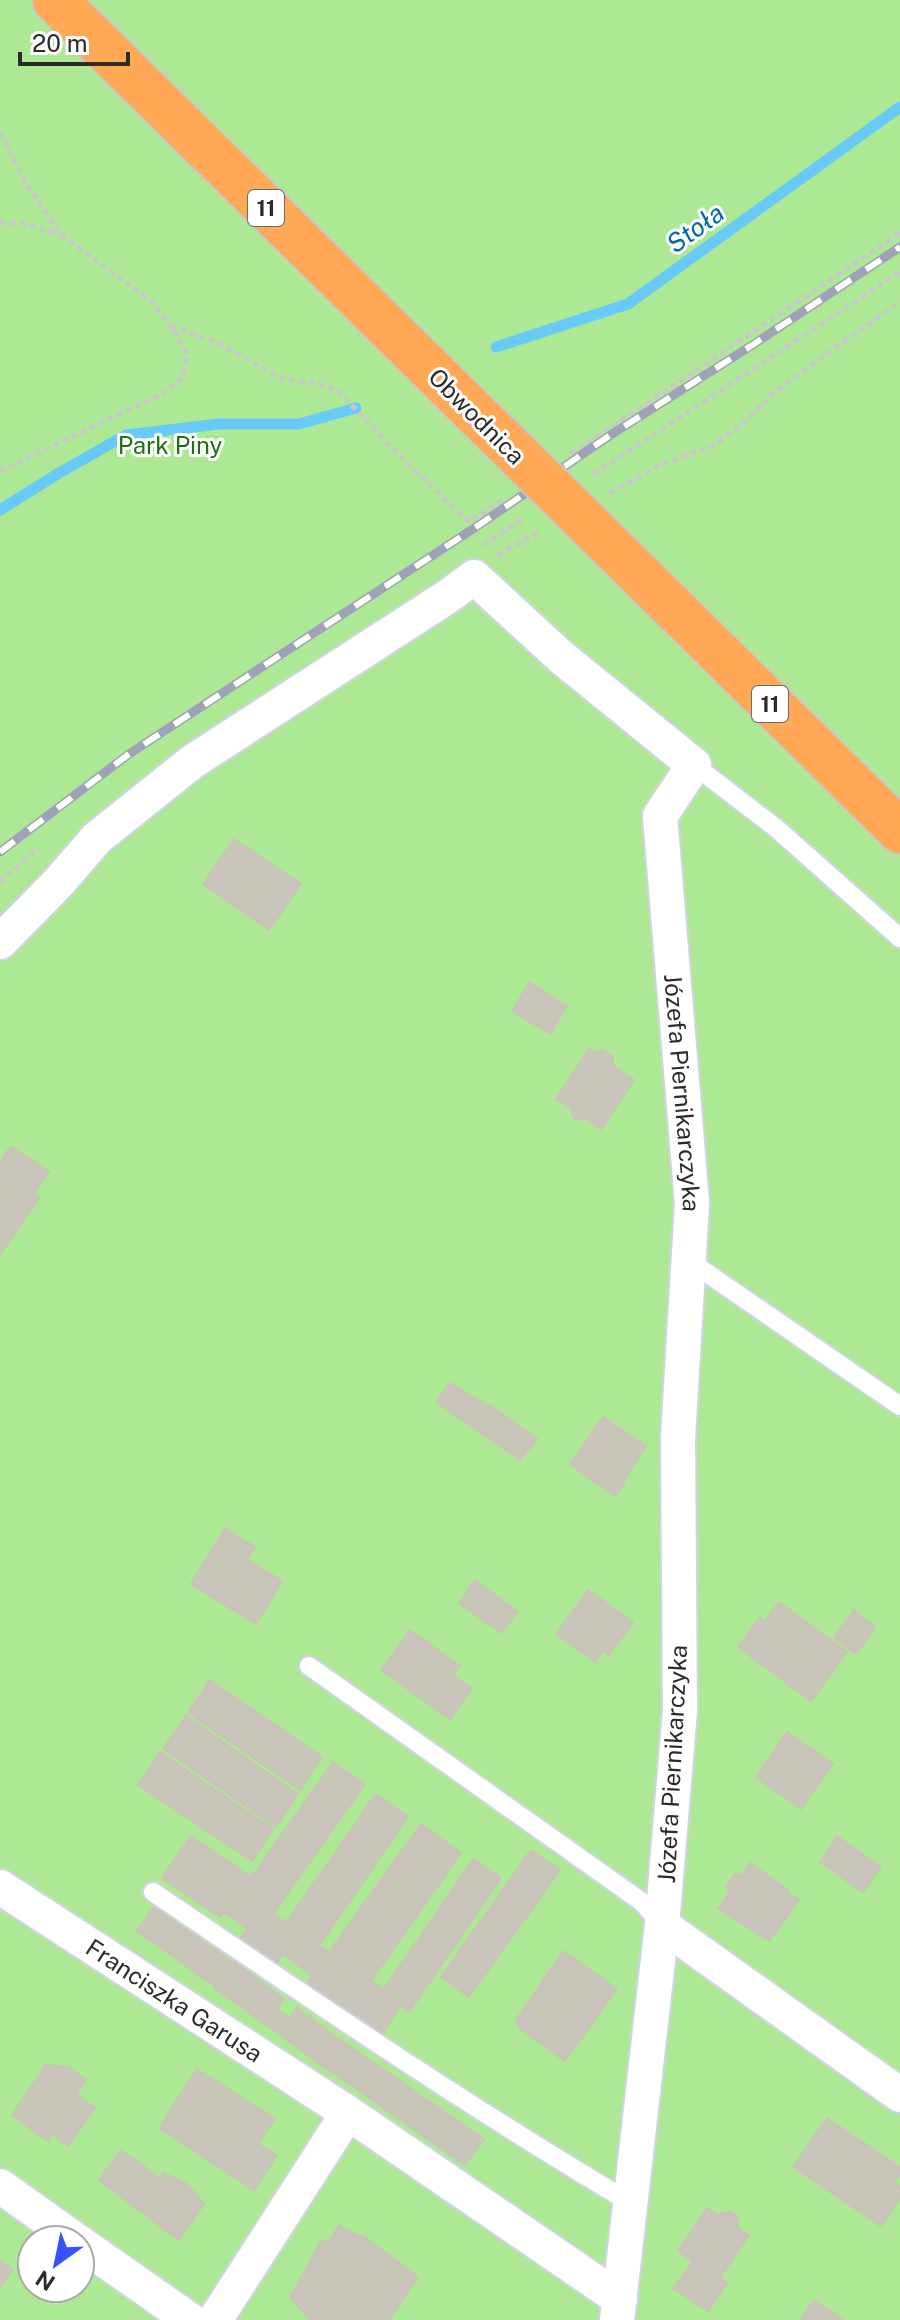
<svg xmlns="http://www.w3.org/2000/svg" width="900" height="2320" font-family="'Public Sans',sans-serif">
<style>
.green{fill:#ade994;fill-rule:evenodd}
.lines{fill:none;stroke-linecap:round;stroke-linejoin:round}
.stream{stroke:#67caf8;stroke-width:11}
.building{fill:#c9c5bb;stroke:#cac4b6;stroke-width:2}
.lane-casing{stroke:#d1d4e5;stroke-width:22}
.street-casing{stroke:#d1d4e5;stroke-width:38}
.highway-casing{stroke:#c8c8c8;stroke-width:48}
.path{stroke:#c8c8c8;stroke-width:5;stroke-dasharray:6 4;stroke-linecap:butt}
.lane{stroke:#fff;stroke-width:18}
.street{stroke:#fff;stroke-width:34}
.highway{stroke:#ffa956;stroke-width:44}
.rail-casing{stroke:#9ea1b7;stroke-width:9}
.rail{stroke:#fff;stroke-width:6;stroke-dasharray:18;stroke-linecap:butt}
.highway-bridge-casing{stroke:#c8c8c8;stroke-width:48;stroke-linecap:butt}
.highway-bridge{stroke:#ffa956;stroke-width:44}
.labels{text-anchor:middle;dominant-baseline:central;stroke-width:6;stroke-linejoin:round;paint-order:stroke}
.shield{fill:#fff;stroke:#6b6b6b;stroke-width:2}
.shield-label{font-size:22px;font-weight:bold;fill:#2b2b2b}
.street-label{font-size:24px;fill:#2b2b2b;stroke:#fff}
.park-label{font-size:24px;fill:#226f14;stroke:#fff}
.water-label{font-size:26px;font-style:italic;fill:#0266a8;stroke:#fff}
</style>
<rect width="100%" height="100%" fill="#eee7dc"/>
<path class="green" d="M0,0H900V2320H0ZM32,2240H80V2288H32Z"/>
<g class="lines">
<path class="stream" d="M496,347L628,304L900,107
M0,510L59,473L126,435L219,424H299L356,408"/>
</g>
<path class="building" d="M234,839L301,884L269,930L203,884Z
M530,982L567,1006L550,1034L512,1011Z
M589,1049L594,1053L602,1050L613,1056V1066L634,1080L601,1129L585,1118L575,1120L571,1109L556,1099Z
M11,1146L49,1172L34,1193L40,1197L1,1253L0,1162Z
M450,1383L488,1406L490,1405L537,1439L520,1460L436,1402Z
M603,1417L646,1446L624,1480V1484L615,1496L570,1464Z
M225,1528L255,1547L247,1559L282,1581L256,1624L191,1584Z
M475,1580L518,1612L501,1633L459,1603Z
M588,1590L633,1622L609,1655L603,1650L595,1662L556,1634Z
M779,1602L847,1652L811,1701L738,1647L759,1618L764,1622Z
M854,1610L875,1627L856,1654L834,1638Z
M410,1630L460,1666L453,1676L472,1689L450,1719L381,1670Z
M210,1680L322,1757L300,1790L188,1713Z
M186,1716L298,1794L276,1827L163,1749Z
M787,1732L833,1764L801,1809L756,1777Z
M160,1752L273,1829L252,1861L138,1785Z
M333,1762L365,1784L273,1914L241,1892Z
M376,1794L408,1817L319,1946L286,1923Z
M421,1824L461,1853L371,1981L329,1952Z
M191,1836L251,1877L241,1892L384,1990L382,1992L401,2005L382,2034L307,1983L312,1975L282,1954L273,1968L237,1943L247,1929L223,1912L220,1917L162,1878Z
M837,1836L881,1867L863,1892L820,1862Z
M531,1850L560,1870L469,1997L441,1977Z
M473,1859L501,1878L409,2012L382,1992Z
M750,1863L788,1890L787,1892L799,1900L770,1941L718,1909L730,1892L726,1886L734,1875L742,1874Z
M154,1907L234,1963L216,1987L137,1931Z
M563,1951L617,1989L565,2061L518,2027L516,2020Z
M235,1962L284,1999L277,2009L290,2019L278,2033L215,1989Z
M297,2008L336,2037L318,2063L278,2033Z
M336,2037L355,2050L338,2076L318,2063Z
M355,2050L484,2139L465,2165L338,2076Z
M46,2065L69,2067L86,2080L76,2094L95,2108L68,2146L52,2134L48,2141L12,2115Z
M197,2069L275,2119L258,2144L277,2155L254,2190L159,2128Z
M827,2118L900,2167V2175L894,2183L900,2187V2198L881,2226L793,2167Z
M121,2150L160,2178L164,2173L187,2184L204,2204L179,2240L99,2180Z
M707,2208L720,2216L722,2213L730,2212L737,2216L738,2223L736,2227L749,2235L720,2278L727,2283L708,2311L673,2288L693,2261L678,2251Z
M339,2225L358,2236L365,2237L418,2277L389,2320H311L290,2298L321,2241L330,2240Z
M0,2260L13,2270L0,2287Z
M814,2300L843,2320H800Z"/>
<g class="lines">
<defs>
<path id="lane" d="M694,765L776,828L900,938
M688,1260L900,1406
M309,1666L642,1902L662,1925
M153,1892C310,1999 467,2106 631,2203"/>
<g id="street">
<path id="s1" d="M0,942L58,883L97,838L192,762L450,595L474,577L561,657L694,765L660,816L692,1203L678,1438L680,1710L662,1925L617,2320"/>
<path id="s2" d="M0,1887L348,2113L620,2299"/>
<path d="M662,1925L900,2095"/>
<path d="M0,2186L76,2240"/>
<path d="M80,2243L190,2320"/>
<path d="M215,2320L348,2113"/>
</g>
<path id="highway" d="M55,0L477,415
M641,576L900,831"/>
</defs>
<use href="#lane" class="lane-casing"/>
<use href="#street" class="street-casing"/>
<use href="#highway" class="highway-casing"/>
<path class="path" d="M0,132L26,184L61,235L150,300L171,326L187,353L183,376L164,393L0,471
M0,222L26,224L60,235
M171,326L218,343L282,378L320,384L338,391L406,462L469,522L506,497
M571,454L900,233
M594,474L900,272
M610,493L660,465L713,446L742,425L774,393L900,301
M483,545L525,518
M498,555L541,531
M0,882L39,848"/>
<use href="#lane" class="lane"/>
<use href="#street" class="street"/>
<use href="#highway" class="highway"/>
<defs>
<path id="rail" d="M0,852L129,754L476,527L609,436L754,344L900,247"/>
</defs>
<use href="#rail" class="rail-casing"/>
<use href="#rail" class="rail"/>
<defs>
<path id="highway-bridge" d="M477,415L641,576"/>
</defs>
<use href="#highway-bridge" class="highway-bridge-casing"/>
<use href="#highway-bridge" class="highway-bridge"/>
</g>
<g class="labels">
<g class="shield">
<rect x="248" y="190" width="36" height="36" rx="6"/>
<rect x="752" y="686" width="36" height="36" rx="6"/>
</g>
<g class="shield-label">
<text x="266" y="208">11</text>
<text x="770" y="704">11</text>
</g>
<g class="street-label">
<text transform="translate(477 416) rotate(45)">Obwodnica</text>
<text stroke="none"><textPath href="#s1" startOffset="1230">Józefa Piernikarczyka</textPath></text>
<text transform="translate(672 1764) rotate(-87)">Józefa Piernikarczyka</text>
<text stroke="none"><textPath href="#s2" startOffset="208">Franciszka Garusa</textPath></text>
</g>
<g class="park-label">
<text x="170" y="445">Park Piny</text>
</g>
<g class="water-label">
<text transform="translate(695 228) rotate(-36)">Stoła</text>
</g>
</g>
<g transform="translate(56 2264) rotate(213)"><circle r="38" fill="#ffffff" stroke="#aaaaaa" stroke-width="2"/>
<path d="M0-6L14 30L0 20L-14 30Z" fill="#3852ff"/>
<text y="-12" font-size="22" font-weight="bold" text-anchor="middle" fill="#2b2b2b">N</text>
</g>
<path d="M20 52v12h108v-12" fill="none" stroke="#2b2b2b" stroke-width="4"/>
<text x="32" y="52" font-size="24" fill="#2b2b2b" stroke="#ffffff" stroke-width="6" paint-order="stroke">20 m</text>
</svg>
